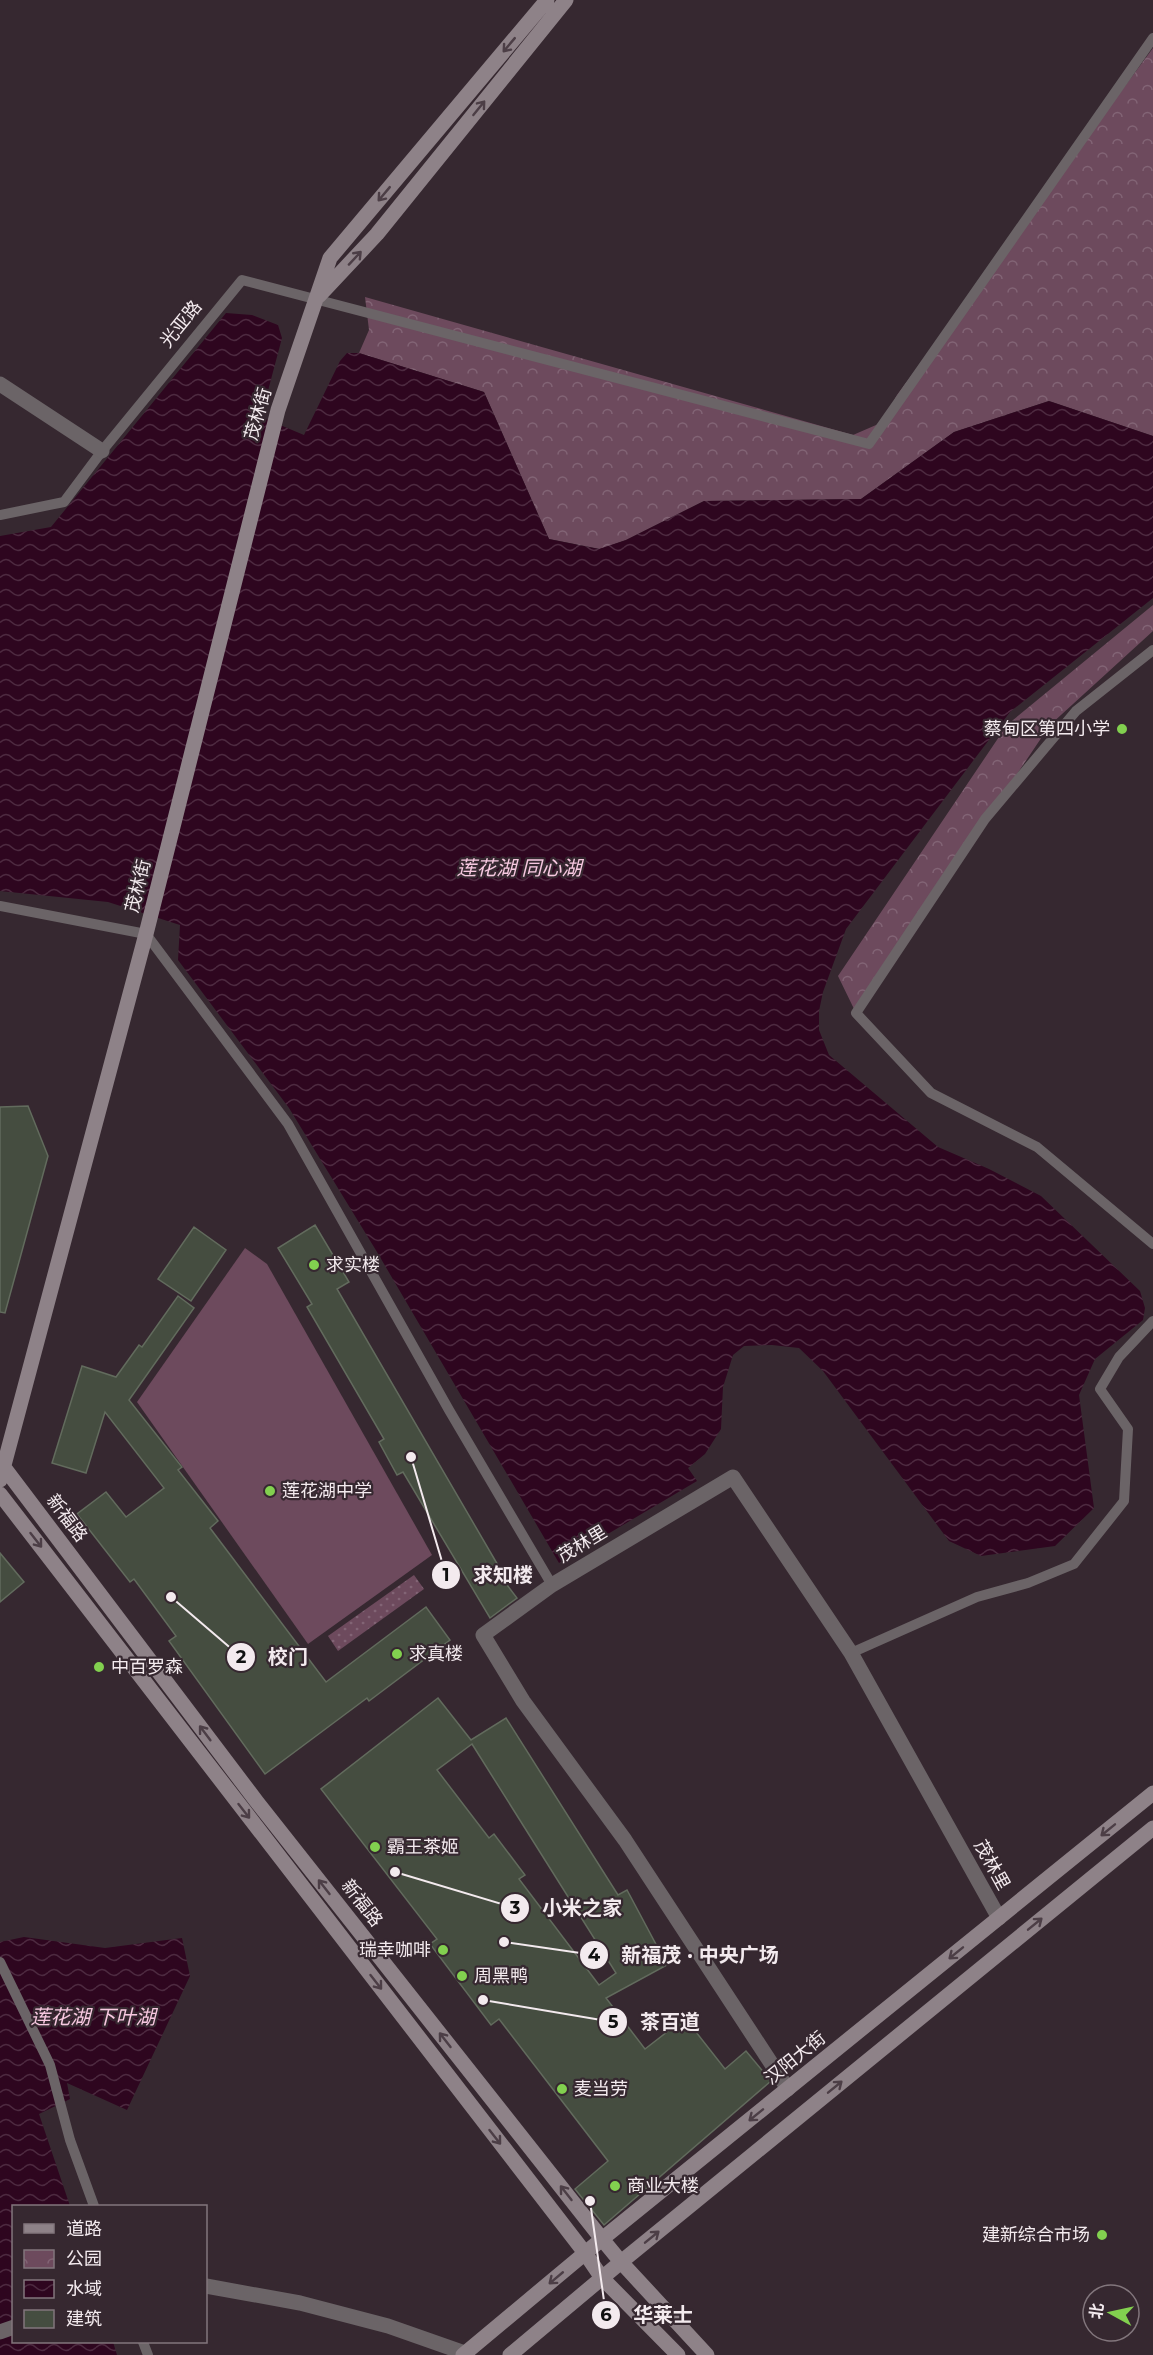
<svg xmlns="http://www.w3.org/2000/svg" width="1153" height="2355" font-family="Montserrat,'Noto Sans SC',sans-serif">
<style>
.grass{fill:url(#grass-dots)}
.park{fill:url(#park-crowns)}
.garden{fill:#6d4a5d}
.water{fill:url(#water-waves)}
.building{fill:#454d40;stroke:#626b5d;stroke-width:1.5;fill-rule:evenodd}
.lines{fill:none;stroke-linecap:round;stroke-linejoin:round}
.lane{stroke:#6b6467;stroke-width:10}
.street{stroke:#6b6467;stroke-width:15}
.secondary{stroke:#8e8288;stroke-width:15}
.oneway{stroke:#4c3e46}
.poi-dot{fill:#82d04f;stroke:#362830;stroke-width:2}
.labels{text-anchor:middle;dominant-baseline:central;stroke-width:4.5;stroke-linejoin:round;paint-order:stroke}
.street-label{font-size:18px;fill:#f3eaee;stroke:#362830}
.poi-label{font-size:18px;fill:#f3eaee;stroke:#362830;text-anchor:start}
.water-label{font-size:20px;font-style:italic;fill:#f7c8e0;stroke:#362830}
.leader{fill:none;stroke:#f3eaee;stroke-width:2}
.callout-dot{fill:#f3eaee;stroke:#362830;stroke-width:2}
.mark-label{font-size:18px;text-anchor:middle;font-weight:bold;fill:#111}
.callout-label{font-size:20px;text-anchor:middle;font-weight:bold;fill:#f3eaee;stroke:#362830;stroke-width:4.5;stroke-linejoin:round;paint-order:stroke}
</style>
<defs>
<pattern id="grass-dots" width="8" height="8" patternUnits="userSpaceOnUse" patternTransform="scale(1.5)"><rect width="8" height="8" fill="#6d4a5d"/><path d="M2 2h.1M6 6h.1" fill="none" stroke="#826475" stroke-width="1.8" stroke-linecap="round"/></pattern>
<pattern id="park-crowns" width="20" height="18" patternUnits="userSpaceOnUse" patternTransform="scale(1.5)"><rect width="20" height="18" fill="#6d4a5d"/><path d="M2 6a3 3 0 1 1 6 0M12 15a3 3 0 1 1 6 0" fill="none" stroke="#826475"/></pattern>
<pattern id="water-waves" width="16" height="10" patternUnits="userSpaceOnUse" patternTransform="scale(1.5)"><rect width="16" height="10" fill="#2e061f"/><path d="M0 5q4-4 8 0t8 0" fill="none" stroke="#4d2a40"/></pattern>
</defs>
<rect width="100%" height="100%" fill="#362830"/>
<path class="grass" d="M414,1575L424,1589L338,1651L328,1636Z"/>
<path class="park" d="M1153,48V436L1049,401L954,432L861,499L704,501L626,540L600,549L549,539L484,392L359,353L369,330L365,297L853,435L883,422L897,395Z
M1153,605V631L1050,725L856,1013L838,976L1007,725Z"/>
<path class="garden" d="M245,1248L267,1264L432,1555L308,1644L137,1402Z"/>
<path class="water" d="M226,313L252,315L278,325L282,338L261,417L304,435L340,361L347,353H359L484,392L549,539L599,549L626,540L704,501L861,499L954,432L1049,401L1153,436V598L1010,712L846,929L823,992L819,1011V1030L829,1055L938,1147L989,1169L1041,1196L1140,1291L1145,1308L1143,1320L1095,1359L1079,1395L1094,1508L1055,1546L981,1556L949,1541L823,1371L799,1348L772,1345L744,1346L733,1355L723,1387L721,1429L705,1454L688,1468L697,1481L559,1563L377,1252L289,1108L178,960L180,925L108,902L0,891V536L51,527Z
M24,1937L105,1948L182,1938L190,1976L127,2110L67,2083L70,2099L39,2114L70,2206H14V2342H113L117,2355H0V1942Z"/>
<path class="building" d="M28,1106L48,1156L5,1313L0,1312V1107Z
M315,1225L349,1282L337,1289L506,1579L504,1581L517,1598L490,1618L403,1472L397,1475L379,1442L384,1439L307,1307L312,1304L278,1248Z
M194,1227L226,1250L191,1301L158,1279Z
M178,1296L194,1308L129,1400L182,1467L178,1470L218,1521L210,1528L326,1682L426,1607L450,1640L369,1701L367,1698L265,1774L169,1641L176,1636L134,1579L130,1582L77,1514L106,1492L126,1517L164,1488L105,1412L86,1473L52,1463L82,1366L116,1377L139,1345L142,1347Z
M0,1553L24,1582L0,1602Z
M438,1698L471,1740L506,1718L618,1895L627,1890L667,1965L606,1998L645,2049L685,2018L725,2069L746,2051L771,2081L604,2225L575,2189L608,2161L499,2019L491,2025L430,1944L437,1939L321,1789ZM472,1744L616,1973L599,1985L519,1879L525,1875L494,1834L489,1838L437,1770Z"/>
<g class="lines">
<path class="lane" d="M0,515L64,502L102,451L242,280L869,444L1153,38
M1153,650L1076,711L985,819L856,1013L931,1093L1037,1147L1153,1244
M0,906L146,934L288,1124L449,1410L552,1585
M851,1653L977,1597L1028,1583L1074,1564L1124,1501L1128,1429L1100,1389L1119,1357L1153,1321
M0,1962L50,2065L70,2140L94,2206
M143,2342L148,2355"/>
<path class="street" d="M0,384L102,451
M788,2089L625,1840L523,1701L483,1635L552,1585L733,1477L851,1653L999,1918
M206,2286L300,2303L388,2326L465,2353
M0,2332L14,2327"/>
<path class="secondary" d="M319,296L377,234L566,0
M0,1465L3,1466L257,1802L602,2239L621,2262L707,2355
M0,1480L146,934L278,410L330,258L547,0
M0,1494L585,2253L602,2278L678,2355
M463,2355L602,2239L1153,1793
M510,2355L621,2262L1153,1828"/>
</g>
<defs><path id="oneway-shaft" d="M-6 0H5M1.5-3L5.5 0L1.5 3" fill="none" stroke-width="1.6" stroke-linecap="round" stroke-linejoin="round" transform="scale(1.5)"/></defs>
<g class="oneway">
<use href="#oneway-shaft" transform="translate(509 45) rotate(130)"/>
<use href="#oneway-shaft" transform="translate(479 108) rotate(-51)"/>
<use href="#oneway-shaft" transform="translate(384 194) rotate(130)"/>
<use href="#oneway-shaft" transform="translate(355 258) rotate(-47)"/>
<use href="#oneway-shaft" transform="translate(36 1540) rotate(52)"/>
<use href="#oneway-shaft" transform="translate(205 1733) rotate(-127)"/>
<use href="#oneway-shaft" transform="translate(244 1811) rotate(52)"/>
<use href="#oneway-shaft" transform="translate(1108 1830) rotate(141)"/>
<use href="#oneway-shaft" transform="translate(324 1887) rotate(-128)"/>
<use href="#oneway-shaft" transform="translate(1035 1924) rotate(-39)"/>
<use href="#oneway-shaft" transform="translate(956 1953) rotate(141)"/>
<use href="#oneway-shaft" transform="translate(376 1982) rotate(52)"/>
<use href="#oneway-shaft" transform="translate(445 2040) rotate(-128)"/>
<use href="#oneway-shaft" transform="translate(835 2087) rotate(-39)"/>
<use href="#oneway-shaft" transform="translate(756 2115) rotate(141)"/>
<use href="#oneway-shaft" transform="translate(495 2137) rotate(52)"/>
<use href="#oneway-shaft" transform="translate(566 2193) rotate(-128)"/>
<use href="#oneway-shaft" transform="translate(652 2237) rotate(-39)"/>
<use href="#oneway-shaft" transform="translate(556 2278) rotate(140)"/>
</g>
<g class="poi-dot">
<circle cx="1122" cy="729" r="6"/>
<circle cx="314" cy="1265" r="6"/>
<circle cx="270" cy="1491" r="6"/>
<circle cx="397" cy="1654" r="6"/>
<circle cx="99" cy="1667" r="6"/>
<circle cx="375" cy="1847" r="6"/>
<circle cx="443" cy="1950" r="6"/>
<circle cx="462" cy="1976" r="6"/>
<circle cx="562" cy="2089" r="6"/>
<circle cx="615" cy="2186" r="6"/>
<circle cx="1102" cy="2235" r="6"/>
</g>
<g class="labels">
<g class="street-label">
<text transform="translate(181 324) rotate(-51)">光亚路</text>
<text transform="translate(258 414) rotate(-74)">茂林街</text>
<text transform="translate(138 886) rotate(-76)">茂林街</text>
<text transform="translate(67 1518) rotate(53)">新福路</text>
<text transform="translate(582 1544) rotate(-31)">茂林里</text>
<text transform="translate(992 1865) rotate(61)">茂林里</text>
<text transform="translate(362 1903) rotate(52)">新福路</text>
<text transform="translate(795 2058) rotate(-39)">汉阳大街</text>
</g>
<g class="poi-label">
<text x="1110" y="729" text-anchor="end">蔡甸区第四小学</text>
<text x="326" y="1265">求实楼</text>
<text x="282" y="1491">莲花湖中学</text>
<text x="409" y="1654">求真楼</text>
<text x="111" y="1667">中百罗森</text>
<text x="387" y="1847">霸王茶姬</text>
<text x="431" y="1950" text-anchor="end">瑞幸咖啡</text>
<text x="474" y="1976">周黑鸭</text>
<text x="574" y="2089">麦当劳</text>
<text x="627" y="2186">商业大楼</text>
<text x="1090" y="2235" text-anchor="end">建新综合市场</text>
</g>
<g class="water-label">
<text x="519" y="868">莲花湖 同心湖</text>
<text x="93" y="2017">莲花湖 下叶湖</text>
</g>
</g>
<path class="leader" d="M411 1457L446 1575M171 1597L241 1657M395 1872L515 1908M504 1942L594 1955M483 2000L613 2022M590 2201L606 2315"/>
<g class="callout-dot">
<circle cx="411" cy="1457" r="6"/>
<circle cx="171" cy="1597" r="6"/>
<circle cx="395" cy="1872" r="6"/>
<circle cx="504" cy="1942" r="6"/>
<circle cx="483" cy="2000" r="6"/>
<circle cx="590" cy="2201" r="6"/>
<circle cx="446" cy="1575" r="15"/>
<circle cx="241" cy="1657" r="15"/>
<circle cx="515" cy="1908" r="15"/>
<circle cx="594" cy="1955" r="15"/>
<circle cx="613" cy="2022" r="15"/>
<circle cx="606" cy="2315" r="15"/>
</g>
<g class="mark-label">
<text x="446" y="1581">1</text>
<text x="241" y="1663">2</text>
<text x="515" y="1914">3</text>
<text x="594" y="1961">4</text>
<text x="613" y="2028">5</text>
<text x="606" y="2321">6</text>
</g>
<g class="callout-label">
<text x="503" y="1582">求知楼</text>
<text x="288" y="1664">校门</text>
<text x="582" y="1915">小米之家</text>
<text x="700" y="1962">新福茂 · 中央广场</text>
<text x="670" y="2029">茶百道</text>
<text x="663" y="2322">华莱士</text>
</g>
<rect x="12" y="2205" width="195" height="138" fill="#362830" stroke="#82767c" stroke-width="1.5"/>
<rect x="24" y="2224" width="30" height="9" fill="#8e8288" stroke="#82767c" stroke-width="1.5"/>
<text x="66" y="2235" font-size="18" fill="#f3eaee">道路</text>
<rect x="24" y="2250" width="30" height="18" fill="url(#park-crowns)" stroke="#82767c" stroke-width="1.5"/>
<text x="66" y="2265" font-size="18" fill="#f3eaee">公园</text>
<rect x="24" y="2280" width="30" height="18" fill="url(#water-waves)" stroke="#82767c" stroke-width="1.5"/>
<text x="66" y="2295" font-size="18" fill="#f3eaee">水域</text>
<rect x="24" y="2310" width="30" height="18" fill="#454d40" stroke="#82767c" stroke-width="1.5"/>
<text x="66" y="2325" font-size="18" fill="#f3eaee">建筑</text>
<g transform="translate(1111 2313) rotate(278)"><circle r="28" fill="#362830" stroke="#82767c" stroke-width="1.5"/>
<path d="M0-4.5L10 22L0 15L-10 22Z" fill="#82d04f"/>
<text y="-9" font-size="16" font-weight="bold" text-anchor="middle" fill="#f3eaee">北</text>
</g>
</svg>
